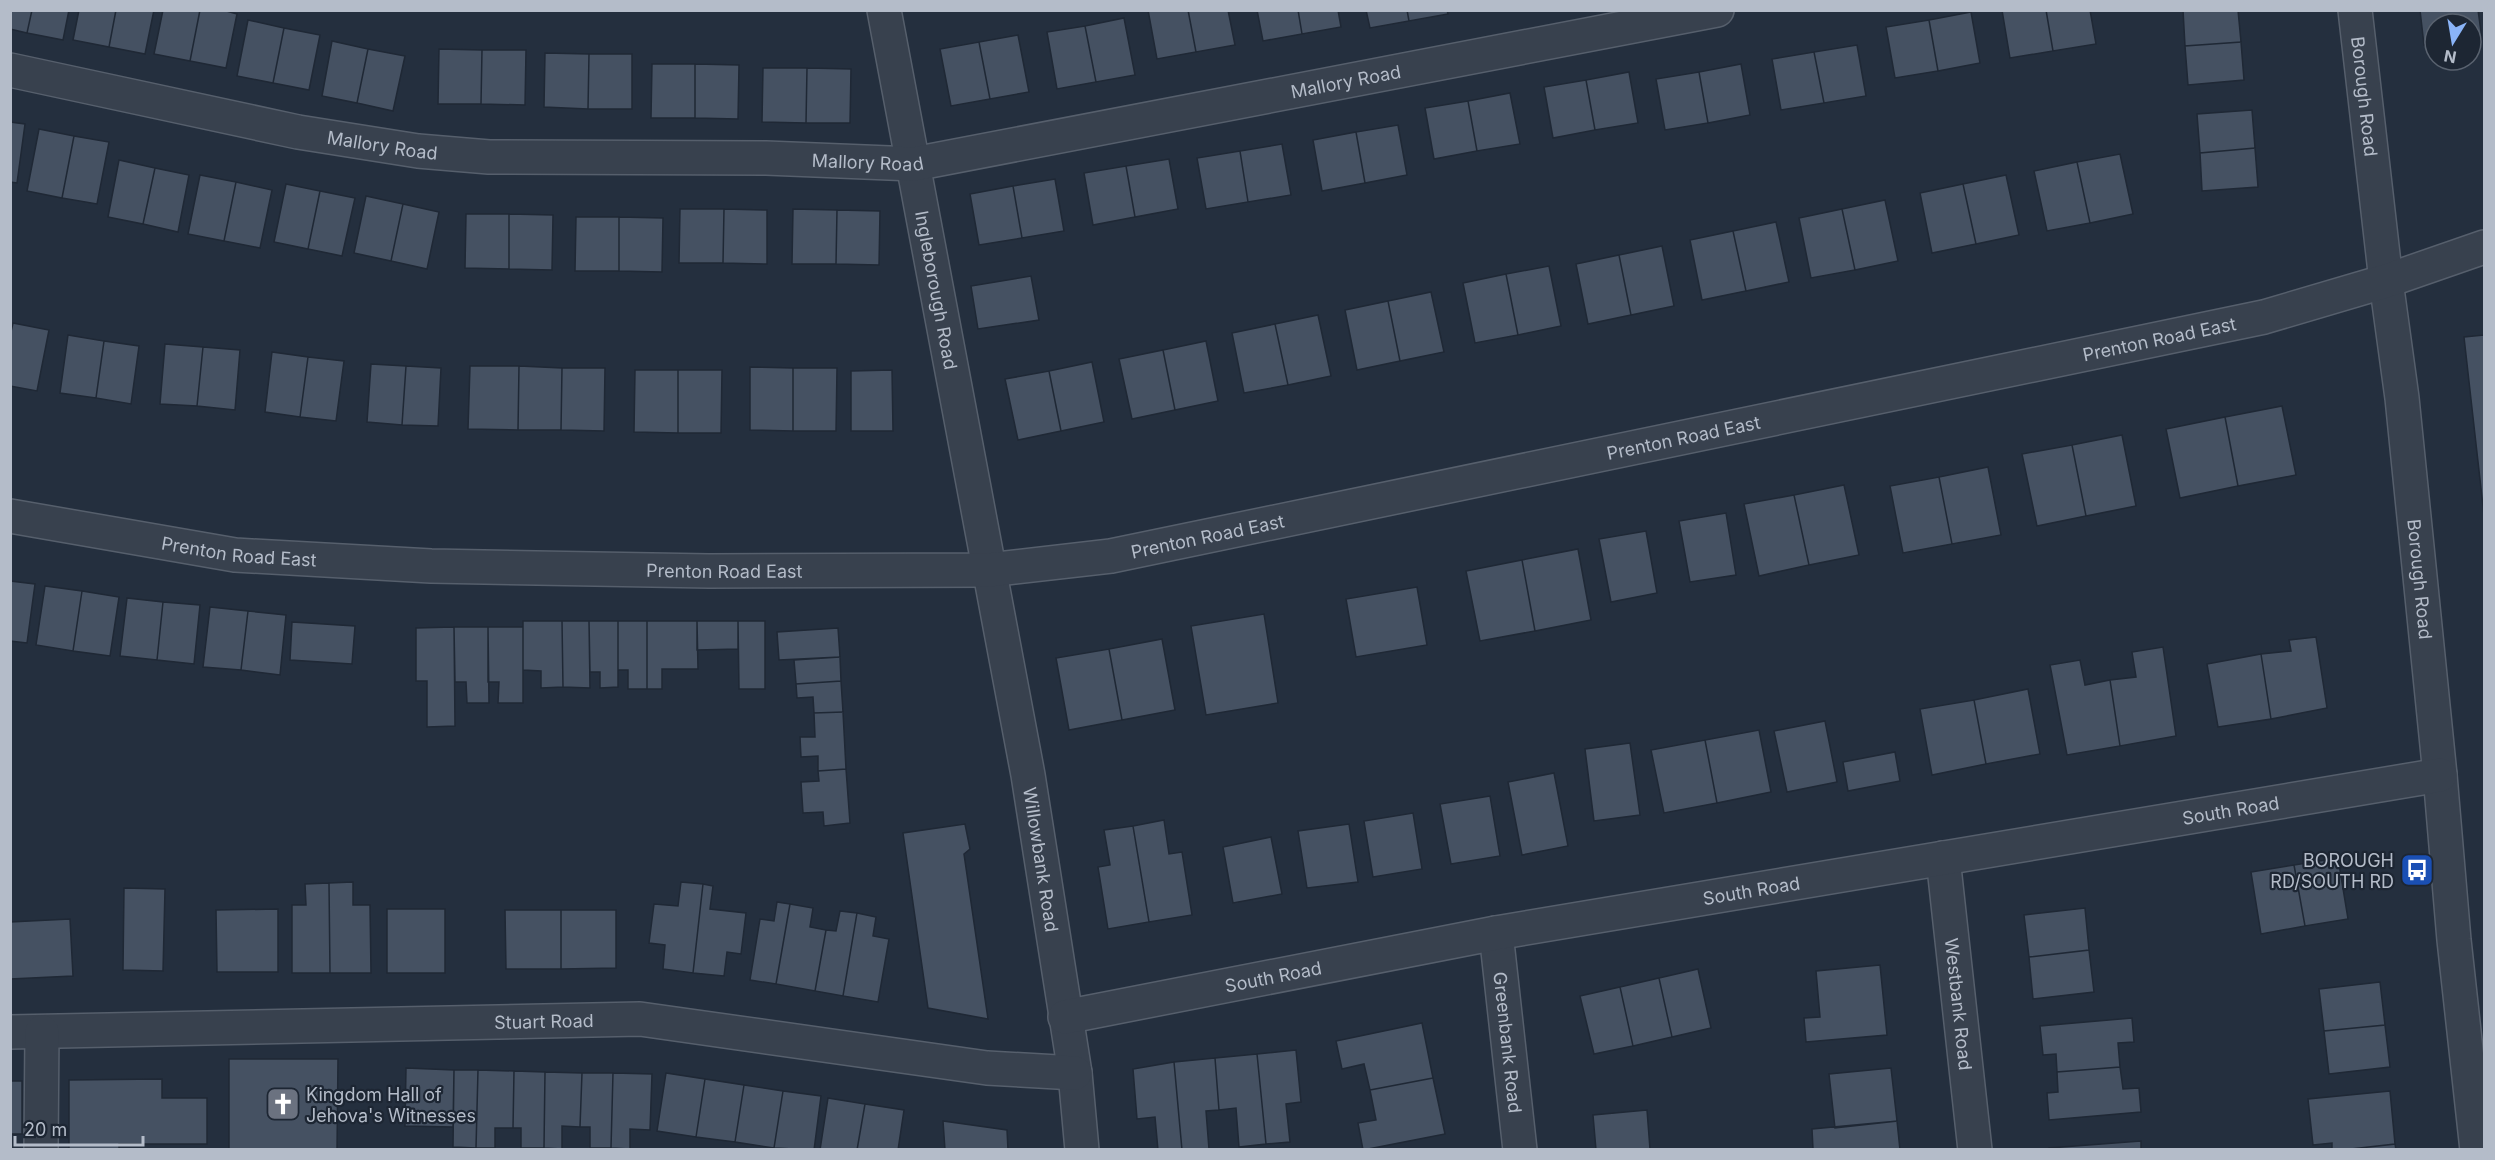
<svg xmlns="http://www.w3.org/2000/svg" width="2495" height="1160" font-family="Inter,sans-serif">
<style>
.building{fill:#455162;stroke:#1f2835;stroke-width:1.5}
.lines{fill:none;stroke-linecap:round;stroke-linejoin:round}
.minor-casing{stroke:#565f6c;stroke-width:36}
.minor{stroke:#38414e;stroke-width:33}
.labels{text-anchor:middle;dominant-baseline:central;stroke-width:4.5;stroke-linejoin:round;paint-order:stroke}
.street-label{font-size:18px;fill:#b4bcc9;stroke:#1d2633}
.poi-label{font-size:18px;fill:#b4bcc9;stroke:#1d2633;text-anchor:end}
</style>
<rect width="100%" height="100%" fill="#242f3e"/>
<path class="building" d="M10,10H32L27,33L10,29Z
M32,10H69L63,40L27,33Z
M79,10H116L109,47L73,40Z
M116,10H154L145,54L109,47Z
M163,10H200L190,61L154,54Z
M200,10H223L237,14L226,68L190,61Z
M1148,10H1188L1196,52L1157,59Z
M1188,10H1228L1235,45L1196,52Z
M1257,10H1298L1302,34L1263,41Z
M1298,10H1338L1341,27L1302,34Z
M1366,10H1407L1409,21L1370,28Z
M1407,10H1447L1448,14L1409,21Z
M2002,10H2046L2053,51L2010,58Z
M2046,10H2090L2096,44L2053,51Z
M2183,10H2238L2241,42L2185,46Z
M2420,10H2478L2482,39L2471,40V24H2435V44L2424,45Z
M1971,12L1980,63L1938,71L1929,20Z
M1124,18L1135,75L1096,82L1085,26Z
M248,20L284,28L273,83L237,76Z
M1929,20L1938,71L1895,78L1886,27Z
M1085,26L1096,82L1057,89L1047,32Z
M284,28L320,35L309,90L273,83Z
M1018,35L1029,92L990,99L979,42Z
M332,41L368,49L357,103L322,96Z
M979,42L990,99L951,106L940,49Z
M2241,42L2244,80L2188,85L2185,46Z
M1857,45L1866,96L1824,103L1814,52Z
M368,49L405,56L393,111L357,103Z
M439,49L482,50L481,104H438Z
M482,50H526L525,105L481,104Z
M1814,52L1824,103L1781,110L1772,59Z
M545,53L589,54L588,109L544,107Z
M589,54H632V109H588Z
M652,64H695V118H651Z
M695,64L739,65L738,119L695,118Z
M1741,64L1750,115L1708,123L1699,72Z
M763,68H807L806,123L762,122Z
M807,68L851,69L850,123H806Z
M1629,72L1638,123L1595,130L1586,80Z
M1699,72L1708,123L1665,130L1656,79Z
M1586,80L1595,130L1553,138L1544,87Z
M1510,93L1520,144L1477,151L1468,101Z
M1468,101L1477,151L1434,159L1425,108Z
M2252,110L2255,148L2200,153L2197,114Z
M10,122L25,124L17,183L10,182Z
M1398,125L1407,175L1365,183L1356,132Z
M39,129L74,136L62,198L27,191Z
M1356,132L1365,183L1322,191L1313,140Z
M74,136L109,142L97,204L62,198Z
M1282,144L1291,195L1248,202L1240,151Z
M2255,148L2258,187L2202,191L2200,153Z
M1240,151L1248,202L1206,209L1197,158Z
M2120,154L2133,214L2090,223L2077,162Z
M1169,159L1178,209L1135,217L1126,166Z
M119,160L155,168L143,224L108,217Z
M2077,162L2090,223L2047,231L2034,171Z
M1126,166L1135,217L1093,225L1084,173Z
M155,168L189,175L178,232L143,224Z
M200,175L236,182L224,241L188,234Z
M2006,175L2019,235L1976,244L1963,184Z
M1055,179L1064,231L1022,238L1013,186Z
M236,182L272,190L260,248L224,241Z
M286,184L320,191L308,249L274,242Z
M1963,184L1976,244L1932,253L1920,193Z
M1013,186L1022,238L979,245L970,194Z
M320,191L355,198L342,256L308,249Z
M366,196L403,204L391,261L354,253Z
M1885,200L1898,261L1855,270L1842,209Z
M403,204L439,212L427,269L391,261Z
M680,209H724L723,263H679Z
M724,209L767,210V264L723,263Z
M793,209L837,210L836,264H792Z
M1842,209L1855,270L1811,278L1799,218Z
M837,210L880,211L879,265L836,264Z
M466,214H509V269L465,268Z
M509,214L553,215L552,270L509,269Z
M576,217H619V271H575Z
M619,217L663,218L662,272L619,271Z
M1776,222L1789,282L1746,291L1733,231Z
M1733,231L1746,291L1702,300L1690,240Z
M1662,246L1674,306L1631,315L1619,255Z
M1619,255L1631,315L1588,324L1576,264Z
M1549,266L1561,326L1518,335L1506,274Z
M1506,274L1518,335L1475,343L1463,283Z
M1031,276L1039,320L978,329L971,286Z
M1431,292L1444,352L1400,361L1388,301Z
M1388,301L1400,361L1357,370L1345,310Z
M1318,315L1331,376L1288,385L1275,324Z
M13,323L49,330L37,391L10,386V336Z
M1275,324L1288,385L1244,393L1232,333Z
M68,335L104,341L96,398L60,393Z
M2484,335V515L2464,337Z
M104,341L139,346L131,404L96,398Z
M1206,341L1218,401L1175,410L1163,350Z
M165,344L203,347L197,406L160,404Z
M203,347L240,350L235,410L197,406Z
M1163,350L1175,410L1132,419L1119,359Z
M272,352L308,357L300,417L265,412Z
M308,357L344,361L336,421L300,417Z
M1092,362L1104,422L1061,431L1049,371Z
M371,364L406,366L402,425L367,422Z
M406,366L441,368L438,426L402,425Z
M470,366H519L518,430L468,429Z
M519,366L562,368L561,430H518Z
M750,367L793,368V431L750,430Z
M562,368H605L604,431L561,430Z
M793,368H837L836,431H793Z
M635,370H678V433L634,432Z
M678,370H722L721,433H678Z
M892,370L893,431H851V371Z
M1049,371L1061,431L1018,440L1005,379Z
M2282,406L2296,475L2238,486L2225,417Z
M2225,417L2238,486L2180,498L2166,429Z
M2122,435L2136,506L2086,516L2072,445Z
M2072,445L2086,516L2037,526L2022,454Z
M1988,467L2001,535L1952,544L1939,477Z
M1939,477L1952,544L1903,553L1890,486Z
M1844,485L1859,555L1809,565L1794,495Z
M1794,495L1809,565L1759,576L1744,504Z
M1726,513L1736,575L1690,582L1679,521Z
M1646,531L1657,593L1611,602L1599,539Z
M1578,549L1591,620L1535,631L1522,560Z
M1522,560L1535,631L1480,641L1466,571Z
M10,581L35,584L27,643L10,641Z
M45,586L82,591L73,651L36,645Z
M1417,587L1427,645L1356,657L1346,599Z
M82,591L119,597L110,656L73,651Z
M127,598L163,602L157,660L120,656Z
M163,602L200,605L194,664L157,660Z
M210,607L248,611L241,670L203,667Z
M248,611L286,615L280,675L241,670Z
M1264,614L1278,703L1206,715L1191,626Z
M523,621H562L563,687L541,688V671L523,670Z
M562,621H589L590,688L563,687Z
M589,621H618V687L600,688V672H590Z
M618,621H647V689H628V670H618Z
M647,621H697L698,669H662V689H647Z
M697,621H738V649L697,650Z
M738,621H765V689H739Z
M292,622L355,626L352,664L290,660Z
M454,627H488L489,703H467L466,682H455Z
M454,627L455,726L427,727V681H416V628Z
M488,627H523V703H498L499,682H488Z
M838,628L840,657L779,660L777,632Z
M2316,637L2327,708L2271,719L2261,654L2291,651L2289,640Z
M1162,639L1175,710L1122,720L1109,649Z
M2163,647L2176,736L2120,746L2110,680L2136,677L2132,652Z
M1109,649L1122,720L1069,730L1056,658Z
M2261,654L2271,719L2218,727L2207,664Z
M840,657L841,681L796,684L794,660Z
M2080,660L2085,685L2110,680L2120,746L2067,755L2050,665Z
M841,681L843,712L814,713L813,697L797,698L796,684Z
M2028,689L2040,754L1986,764L1974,700Z
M1974,700L1986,764L1932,775L1920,709Z
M843,712L846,769L818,771V756L801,757L800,737H815L814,713Z
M1825,721L1837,782L1787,792L1774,731Z
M1759,730L1771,792L1717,803L1705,740Z
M1705,740L1717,803L1664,813L1651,750Z
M1630,743L1640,815L1594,821L1585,749Z
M1895,752L1900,781L1848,791L1843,762Z
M846,769L850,823L824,826L823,812L803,813L801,782L819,781L818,771Z
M1554,773L1568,846L1522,855L1508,782Z
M1490,796L1500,856L1451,864L1440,804Z
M1413,813L1422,869L1373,877L1364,821Z
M1164,820L1169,854L1182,852L1192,915L1149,922L1133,826Z
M965,824L970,849L964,854L988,1019L928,1008L903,833Z
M1349,824L1358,882L1307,888L1298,831Z
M1133,826L1149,922L1108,929L1098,867L1110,865L1104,830Z
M1271,837L1282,894L1233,903L1223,847Z
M2338,858L2348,919L2305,926L2294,865Z
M2294,865L2305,926L2261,934L2251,872Z
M353,882V905H370L371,973H330L329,883Z
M681,882L703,884L693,973L663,969L665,945L649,943L654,904L678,906Z
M329,883L330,973H292V905H306L305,884Z
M703,884L713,886L710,909L746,913L741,954L727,952L724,976L693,973Z
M124,888L165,889L163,971L123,970Z
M777,902L790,904L776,984L750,980L760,919L774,921Z
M790,904L813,908L810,927L826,930L815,991L776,984Z
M2085,908L2089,950L2029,957L2024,915Z
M278,909V972H217L216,910Z
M387,909H445V973H387Z
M505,910H561V969H506Z
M561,910H616V968L561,969Z
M840,911L857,913L843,996L815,991L826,930L836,931Z
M857,913L876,917L873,936L889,939L878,1002L843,996Z
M70,919L73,976L10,979V922Z
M2089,950L2094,992L2033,999L2029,957Z
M1880,965L1887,1035L1806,1042L1804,1018L1820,1017L1816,971Z
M1698,969L1711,1028L1672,1037L1659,978Z
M1659,978L1672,1037L1633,1046L1620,987Z
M2380,982L2385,1025L2324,1031L2319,989Z
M1620,987L1633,1046L1594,1054L1580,996Z
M2132,1018L2134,1042L2118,1043L2120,1067L2057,1072L2056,1054L2043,1055L2040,1026Z
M1422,1023L1433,1078L1370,1090L1364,1064L1342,1069L1336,1041Z
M2385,1025L2390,1067L2329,1074L2324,1031Z
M1296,1050L1301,1102L1286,1104L1290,1142L1266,1144L1257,1054Z
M1257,1054L1266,1144L1239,1147L1236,1108L1219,1110L1215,1058Z
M1215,1058L1219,1110L1206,1111L1209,1149L1182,1150L1174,1062Z
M229,1059H338L337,1150H229Z
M1174,1062L1182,1150H1158L1155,1117L1137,1119L1133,1069Z
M2120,1067L2123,1089L2139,1088L2141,1112L2049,1120L2047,1093L2058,1092L2057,1072Z
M406,1068L454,1070L453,1127L405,1126Z
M1891,1068L1897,1121L1835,1128L1829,1074Z
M454,1070H478L476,1148L453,1147Z
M478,1070L514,1071L513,1128H495V1148H476Z
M514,1071L545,1072L544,1148H521V1128H513Z
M545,1072L582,1073L580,1127L562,1126V1149L544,1148Z
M582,1073H613L611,1148H590V1127H580Z
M613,1073L652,1074L650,1130L630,1129V1149L611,1148Z
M666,1073L705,1079L696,1137L657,1131Z
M1433,1078L1445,1134L1363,1150L1358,1123L1376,1120L1370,1090Z
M162,1079V1098H207V1144H119V1150H69V1080Z
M705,1079L744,1085L735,1142L696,1137Z
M10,1081H22V1134H10Z
M744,1085L783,1091L774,1148L735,1142Z
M783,1091L821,1096L814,1150L774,1148Z
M2390,1091L2395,1144L2342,1150H2332V1143L2313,1145L2308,1099Z
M828,1098L865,1104L857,1150H820Z
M865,1104L904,1110L898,1150H857Z
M1647,1110L1650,1149L1596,1150L1593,1115Z
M943,1121L1007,1130L1008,1150H945Z
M1897,1121L1900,1150L1813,1149L1812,1129Z
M2141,1141V1150H2049V1148Z
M2395,1144L2396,1150H2342Z"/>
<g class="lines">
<defs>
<g id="minor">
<path id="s1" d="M884,10L1028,775L1075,1073L1082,1150"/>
<path id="s2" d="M2355,10L2386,281L2402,398L2440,775L2454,940L2477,1150"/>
<path id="s3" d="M10,70L298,132L418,151L489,157L766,158L914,164L1717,10"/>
<path id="s4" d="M10,516L235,555L431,566L709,571L989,570L1111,556L2264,317L2386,281L2484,247"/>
<path id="s5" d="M1943,858L1975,1150"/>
<path id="s6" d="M1496,933L1520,1150"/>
<path id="s7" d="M1065,1017L1496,933L2440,775"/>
<path id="s8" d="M10,1032L640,1019L987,1068L1075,1073"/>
<path d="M41,1150L42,1032"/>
</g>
</defs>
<use href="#minor" class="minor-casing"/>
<use href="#minor" class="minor"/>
</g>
<defs>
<symbol id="bus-square" viewBox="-11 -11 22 22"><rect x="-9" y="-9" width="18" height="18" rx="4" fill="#1a4fb4" stroke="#1d2633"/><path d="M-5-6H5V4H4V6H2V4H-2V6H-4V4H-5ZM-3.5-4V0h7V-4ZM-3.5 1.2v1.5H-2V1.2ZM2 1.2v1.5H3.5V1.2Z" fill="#fff"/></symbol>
<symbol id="church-square" viewBox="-11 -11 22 22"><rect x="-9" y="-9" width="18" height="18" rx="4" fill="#6b7280" stroke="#1d2633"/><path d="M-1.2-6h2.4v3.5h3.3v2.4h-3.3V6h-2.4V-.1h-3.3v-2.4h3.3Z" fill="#fff"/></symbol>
</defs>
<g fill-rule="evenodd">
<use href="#bus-square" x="2398" y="851" width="38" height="38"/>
<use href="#church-square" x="264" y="1085" width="38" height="38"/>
</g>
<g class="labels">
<g class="street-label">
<text stroke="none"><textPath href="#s3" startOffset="1352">Mallory Road</textPath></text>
<text stroke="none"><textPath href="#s2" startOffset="87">Borough Road</textPath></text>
<text stroke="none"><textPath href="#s3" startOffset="380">Mallory Road</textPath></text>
<text stroke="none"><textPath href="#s3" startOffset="866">Mallory Road</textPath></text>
<text stroke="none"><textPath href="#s1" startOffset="285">Ingleborough Road</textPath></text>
<text stroke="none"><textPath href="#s4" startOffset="2176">Prenton Road East</textPath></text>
<text stroke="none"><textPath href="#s4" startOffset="1690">Prenton Road East</textPath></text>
<text stroke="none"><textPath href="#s4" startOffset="1204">Prenton Road East</textPath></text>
<text stroke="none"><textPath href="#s4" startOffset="232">Prenton Road East</textPath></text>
<text stroke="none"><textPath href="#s4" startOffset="718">Prenton Road East</textPath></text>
<text stroke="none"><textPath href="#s2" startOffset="573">Borough Road</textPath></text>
<text stroke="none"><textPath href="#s7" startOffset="1184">South Road</textPath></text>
<text stroke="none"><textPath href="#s1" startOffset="864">Willowbank Road</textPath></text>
<text stroke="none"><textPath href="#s7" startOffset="698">South Road</textPath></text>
<text stroke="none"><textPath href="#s7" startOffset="212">South Road</textPath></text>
<text stroke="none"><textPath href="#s5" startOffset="147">Westbank Road</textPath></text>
<text stroke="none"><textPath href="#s8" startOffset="534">Stuart Road</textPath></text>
<text stroke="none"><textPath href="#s6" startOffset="110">Greenbank Road</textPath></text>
</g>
<g class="poi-label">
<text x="2394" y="860">BOROUGH<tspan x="2394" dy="21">RD/SOUTH RD</tspan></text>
<text x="306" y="1094" text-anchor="start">Kingdom Hall of<tspan x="306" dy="21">Jehova's Witnesses</tspan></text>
</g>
</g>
<rect width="2495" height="1160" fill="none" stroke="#b4bcc9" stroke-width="24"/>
<g transform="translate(2453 42) rotate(191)"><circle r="28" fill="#1d2633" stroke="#59626f" stroke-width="1.5"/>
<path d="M0-4.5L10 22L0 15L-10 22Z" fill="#8ab4f8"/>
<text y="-9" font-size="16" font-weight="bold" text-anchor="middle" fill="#b4bcc9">N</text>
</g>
<path d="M15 1136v9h128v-9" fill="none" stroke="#b4bcc9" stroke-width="3"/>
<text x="24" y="1136" font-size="18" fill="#b4bcc9" stroke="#1d2633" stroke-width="4.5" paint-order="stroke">20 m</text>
</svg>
